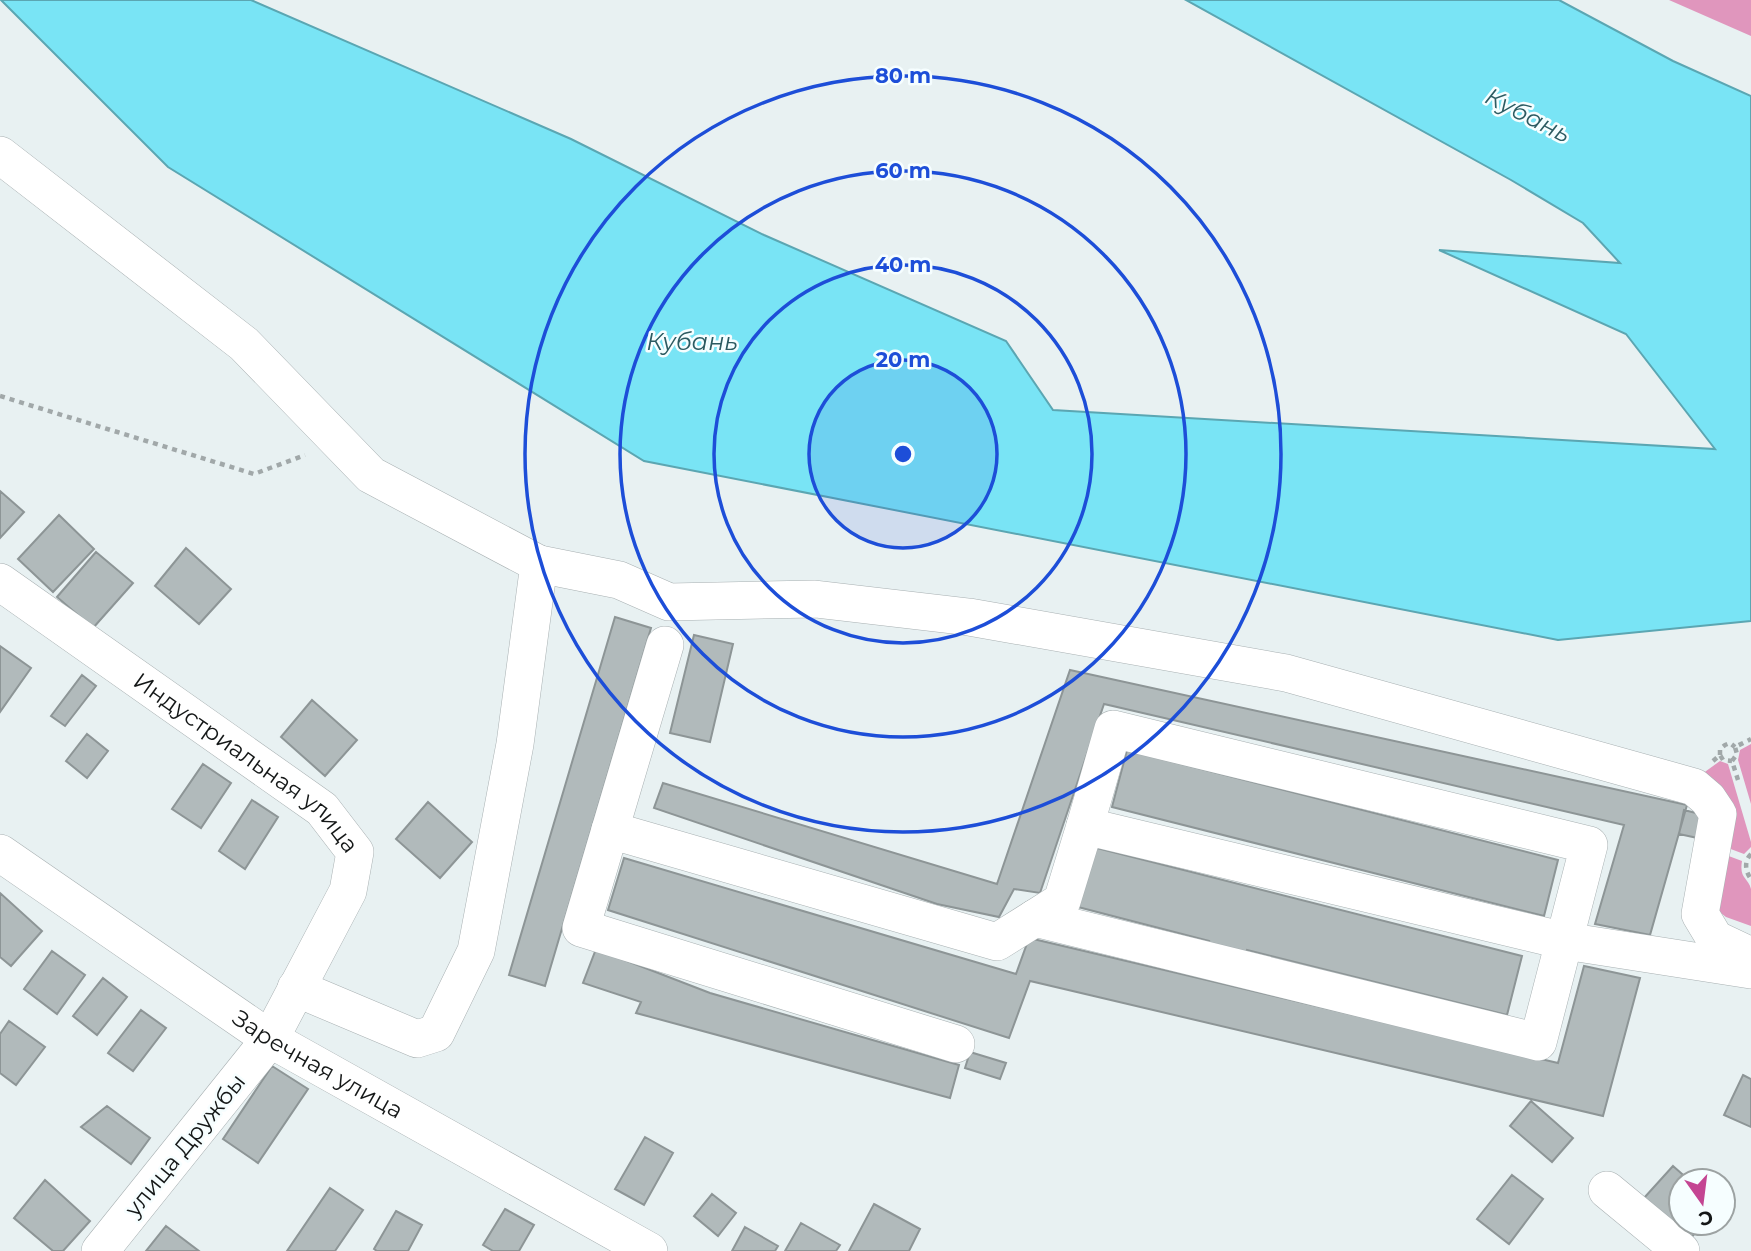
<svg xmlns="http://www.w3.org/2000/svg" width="1751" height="1251" font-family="Montserrat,sans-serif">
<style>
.forest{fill:#e096bd}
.water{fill:#79e4f5;stroke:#5ba6b2;stroke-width:2}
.building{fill:#b1babb;stroke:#8d9596;stroke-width:2}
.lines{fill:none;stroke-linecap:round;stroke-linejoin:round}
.minor-casing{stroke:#a8b0b2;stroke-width:38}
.path{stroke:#a1a8a9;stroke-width:4.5;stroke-dasharray:5 5;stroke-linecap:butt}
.minor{stroke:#fff;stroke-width:37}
.ring{fill:none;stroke:#1d4ed8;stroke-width:3.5}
.labels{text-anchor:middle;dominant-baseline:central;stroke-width:5;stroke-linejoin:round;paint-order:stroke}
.street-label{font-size:23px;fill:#141717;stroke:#f6feff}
.water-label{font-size:24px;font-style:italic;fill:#2c5b62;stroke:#f6feff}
.centre{fill:#1d4ed8;stroke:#f6feff;stroke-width:3.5}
.ring-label{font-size:21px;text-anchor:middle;font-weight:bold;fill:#1d4ed8;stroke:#f6feff;stroke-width:5;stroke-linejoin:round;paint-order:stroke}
</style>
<rect width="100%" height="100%" fill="#e8f1f2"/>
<path class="forest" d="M1669,0H1751V36Z
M1751,744V804L1738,760L1740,750Z
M1720,761L1728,764L1751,842V847L1744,854L1728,848L1702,774Z
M1726,855L1742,861C1739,879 1748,877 1751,889C1751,899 1751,916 1751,926L1726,917L1717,910Z"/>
<path class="water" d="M1,0H251L571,139L764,235L1006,341L1053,410L1715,449L1626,334L1439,250L1620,263L1583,223L1511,180L1186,0H1559L1673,61L1751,96V621L1558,640L644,461L168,167Z"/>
<path class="building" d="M0,491L24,512L0,538Z
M59,515L94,549L53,592L18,559Z
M186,548L231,589L199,624L155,586Z
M96,552L133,583L93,628L57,597Z
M615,617L651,628L545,986L509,975Z
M694,635L733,644L710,742L670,733Z
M0,646L31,668L0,712Z
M1070,670L1687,805L1650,935L1595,924L1624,825L1104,704L1040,893L1014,889L999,917L937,904L654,808L663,783L997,884Z
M82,675L96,686L65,726L51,716Z
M312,700L357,740L325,776L281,737Z
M87,734L108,751L87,778L66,761Z
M1127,750L1558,860L1544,916L1112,807Z
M203,764L231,783L201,828L172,809Z
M252,800L278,817L245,869L219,851Z
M428,802L472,842L440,878L396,839Z
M1684,810L1708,816L1702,839L1679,834Z
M1093,847L1522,956L1507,1015L1247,950L1244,960L1206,950L1209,941L1078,907Z
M624,858L1016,974L1029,938L1558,1063L1584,966L1640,978L1603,1116L1030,981L1009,1038L608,910Z
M0,893L42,931L11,966L0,957Z
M596,949L710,993L959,1065L950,1098L636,1013L641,1002L583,983Z
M52,951L85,975L57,1014L24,989Z
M103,978L127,997L97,1035L73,1016Z
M141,1010L166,1028L133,1071L108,1053Z
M9,1021L45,1047L16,1085L0,1073V1034Z
M970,1052L1006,1063L1000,1079L965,1068Z
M272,1066L308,1089L258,1163L223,1139Z
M1743,1075L1751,1079V1127L1724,1115Z
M1531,1101L1573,1138L1552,1162L1510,1126Z
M107,1106L150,1138L131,1164L81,1127Z
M645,1137L673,1153L644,1205L615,1189Z
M1673,1166L1690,1181H1681V1223H1704L1689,1240L1644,1198Z
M1512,1175L1543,1199L1509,1244L1477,1219Z
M45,1180L90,1221L63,1251H53L14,1218Z
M330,1188L363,1210L335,1251H287Z
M712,1194L736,1213L718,1236L694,1216Z
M874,1204L920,1229L909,1251H849Z
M505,1209L534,1225L519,1251H493L483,1245Z
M396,1211L422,1225L408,1251H377L374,1249Z
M801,1223L840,1245L836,1251H785Z
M166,1226L199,1251H146Z
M745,1227L778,1246L775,1251H732Z"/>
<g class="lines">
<defs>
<g id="minor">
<path d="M0,155L244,344L371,475L539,564L515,744L476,951L436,1033L417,1039L296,988"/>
<path d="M539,564L619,580L669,602L815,599L969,617L1286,673L1694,787L1708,799L1718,814L1700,914L1715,939L1751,956"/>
<path id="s1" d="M0,582L322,809L355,852L348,891L270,1039L100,1251"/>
<path d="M610,830L665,645"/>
<path id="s2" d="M0,853L270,1039L649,1251"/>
<path d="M1035,918L1538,1042L1589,845L1113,729L1085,826"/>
<path d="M956,1044L581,928L610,830L997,942L1062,901L1085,826L1565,941L1751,970"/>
<path d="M1607,1190L1681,1251"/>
</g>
</defs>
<use href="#minor" class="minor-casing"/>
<path class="path" d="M0,396L254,474L305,455
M1720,755V749L1725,745L1730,743L1735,747
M1713,761L1720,755L1723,760L1732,761
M1738,780L1732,761L1737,754L1735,747L1751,739
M1751,854C1744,861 1745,871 1751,879"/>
<use href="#minor" class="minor"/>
</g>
<circle cx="903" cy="454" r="94" fill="#1d4ed8" fill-opacity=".12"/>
<g class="ring">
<circle cx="903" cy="454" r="94"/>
<circle cx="903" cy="454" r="189"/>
<circle cx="903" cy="454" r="283"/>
<circle cx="903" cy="454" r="378"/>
</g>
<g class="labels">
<g class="street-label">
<text stroke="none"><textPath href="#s1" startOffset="306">Индустриальная улица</textPath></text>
<text stroke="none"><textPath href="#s2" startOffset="382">Заречная улица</textPath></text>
<text transform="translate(185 1145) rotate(-51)">улица Дружбы</text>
</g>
<g class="water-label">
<text transform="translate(1528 115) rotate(27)">Кубань</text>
<text x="692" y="341">Кубань</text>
</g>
</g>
<circle cx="903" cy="454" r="10" class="centre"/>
<g class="ring-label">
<text x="903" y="83">80 m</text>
<text x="903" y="178">60 m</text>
<text x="903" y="272">40 m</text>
<text x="903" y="367">20 m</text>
</g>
<g transform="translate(1702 1202) rotate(166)"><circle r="33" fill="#f6feff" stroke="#9ca2a2" stroke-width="2"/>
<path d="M0-5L12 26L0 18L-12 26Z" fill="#c44592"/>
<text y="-10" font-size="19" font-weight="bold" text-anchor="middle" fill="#141717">С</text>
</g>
</svg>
